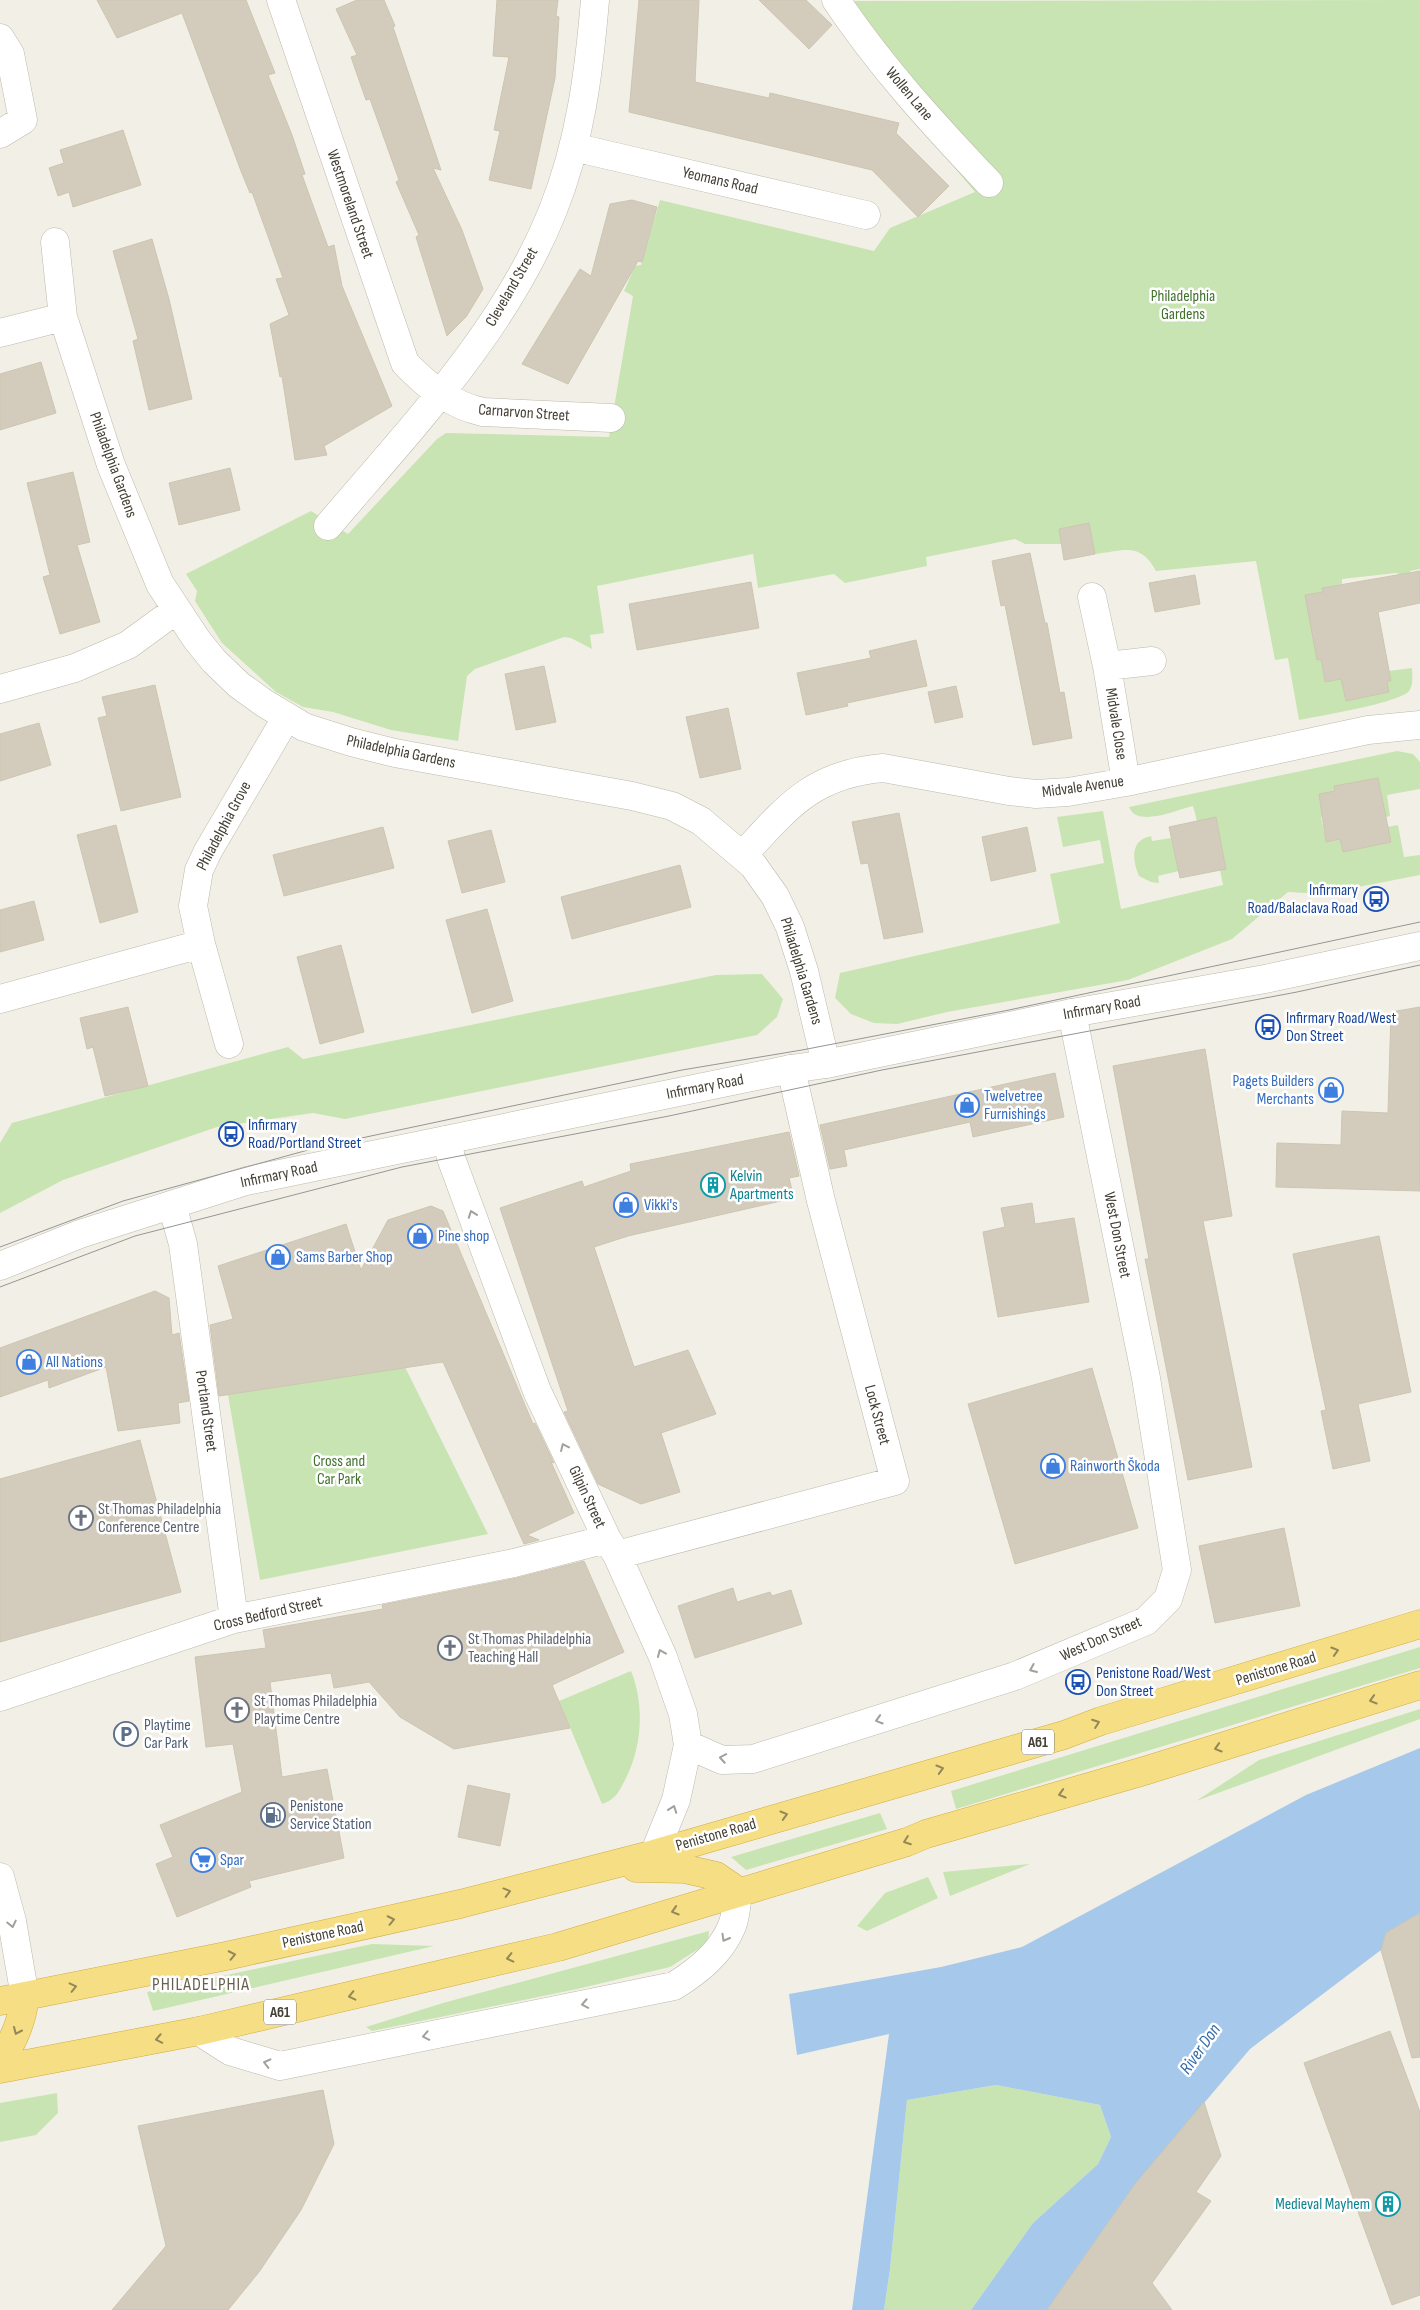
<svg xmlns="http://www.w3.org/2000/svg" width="1420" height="2310" font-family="'Sofia Sans Condensed',sans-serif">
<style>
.green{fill:#c8e4b2}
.water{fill:#a6c8eb}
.building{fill:#d3ccbd;stroke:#cdc5b0}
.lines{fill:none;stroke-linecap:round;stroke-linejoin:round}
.minor-casing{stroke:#bdb8aa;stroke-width:29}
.tertiary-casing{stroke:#bdb8aa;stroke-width:29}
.trunk-casing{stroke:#d3ab3f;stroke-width:29}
.minor{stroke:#fff;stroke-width:28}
.tertiary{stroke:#fff;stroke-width:28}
.trunk{stroke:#f6de84;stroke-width:28}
.tram{stroke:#959595;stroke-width:1}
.oneway{stroke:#a2a09a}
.oneway2{stroke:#948759}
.labels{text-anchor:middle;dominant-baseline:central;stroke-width:5;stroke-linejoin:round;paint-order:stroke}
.shield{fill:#fff;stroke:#7c7972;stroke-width:1}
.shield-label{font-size:15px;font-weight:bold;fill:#444036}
.street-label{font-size:16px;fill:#444036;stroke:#fff}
.park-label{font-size:16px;fill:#40722d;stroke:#fff}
.transit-label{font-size:16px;fill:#164399;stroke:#fff;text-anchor:start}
.shop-label{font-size:16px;fill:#366cbe;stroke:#fff;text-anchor:start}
.culture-label{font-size:16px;fill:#0d838f;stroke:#fff;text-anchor:start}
.worship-label{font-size:16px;fill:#5b616d;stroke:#fff;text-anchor:start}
.service-label{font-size:16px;fill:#4e5e75;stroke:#fff;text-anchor:start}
.neighbourhood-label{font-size:18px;letter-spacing:1px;fill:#675f4e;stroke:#fff}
.water-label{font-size:18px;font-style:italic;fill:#366da9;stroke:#fff}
</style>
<rect width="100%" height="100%" fill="#f2f0e6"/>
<path class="green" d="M1420,0V569L1410,571L1411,578L1396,573L1342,579V584L1322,588L1323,592L1306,595L1338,658L1321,661L1325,682L1341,679L1346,701L1389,692L1387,681L1391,680L1389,671L1412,668C1412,675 1414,684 1409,691C1399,703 1319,716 1299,720L1288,658L1275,660L1256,561L1156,571C1140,541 1123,551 1095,554L1089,523L1059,529L1062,544H1025L1015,539L926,557L927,566L845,583L834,574L758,588L753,554L597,586L604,633L590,635L592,649L571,638L564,637L475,669L467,676L458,741L391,730L333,712L303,707L276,692L222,643L195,601L197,591L186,574L311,511L348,534L437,439L446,433L609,437L633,296L624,291L635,266L641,265L660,200L874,251L890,228L975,192L918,124L848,1Z
M1397,751L1413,754L1420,762V789L1387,795L1390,816L1386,817L1378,778L1335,786L1337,814L1321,817L1326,842L1340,839L1343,852L1390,842L1387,827L1398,825L1404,857L1420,855V875L1322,894L1288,892L1232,939L1128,980L947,1012L897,1024L874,1023L851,1014L835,998L840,973L1060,923L1050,874L1104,863L1100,840L1063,847L1057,817L1103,811L1121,909L1223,885L1220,870L1226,868L1216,817L1197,821L1193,806C1176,810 1137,828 1129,807Z
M1151,836L1152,841L1171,838L1179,871L1158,876L1159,883L1151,882L1139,876C1132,860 1130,840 1151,836Z
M762,974L783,999L777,1017L757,1035L345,1119L313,1113L217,1127L63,1180L0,1213V1143L12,1123L288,1047L303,1059L716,975Z
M405,1367L488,1534L260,1580L228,1395Z
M1420,1647V1668L956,1809L951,1791Z
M631,1671C645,1705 642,1748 625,1780C619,1792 615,1800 602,1804L559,1701Z
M1420,1709V1719L1196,1801L1259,1760Z
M880,1813L887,1829L746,1870L731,1857Z
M1030,1864L950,1896L943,1872Z
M928,1877L938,1898L867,1931L857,1926L885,1893Z
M709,1931L708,1943L670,1967L577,1989L372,2031L366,2027L443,2003Z
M372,1944L434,1946L153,2011L147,1992Z
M996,2085L1100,2105L1111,2137L1098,2164L1033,2223L971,2310H884L890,2269L907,2100Z
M57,2093L58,2113L36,2135L0,2142V2103Z"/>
<path class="water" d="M1420,1748V1913L1386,1933L1381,1950L1250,2049L1136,2183L1047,2310H971L1033,2223L1098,2164L1111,2137L1100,2105L996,2085L907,2100L890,2269L884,2310H852L889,2034L797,2055L789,1994L941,1967L1022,1947L1306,1795Z"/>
<path class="building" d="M97,0H246L275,73L268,75L292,135L305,174L302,175L328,247L334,245L342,286L392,406L324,446L327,455L295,460L282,376L280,377L270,324L289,315L276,279L283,278L252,192L250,193L241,171L182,13L117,38Z
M357,0H384L395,26L393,27L441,170L433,168L462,230L483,289L466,317L447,336L416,237L419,235L396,182L399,180L370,99L366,100L351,57L357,55L336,9Z
M497,0H558L556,16L559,17L555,78L531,189L489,180L500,131L494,130L509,57L493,56Z
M639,0H699L695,82L769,98L770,93L899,123L896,133L949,186L918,217L872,170L629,112Z
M759,0H806L832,25L809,49Z
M123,130L141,185L73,207L69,192L58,196L49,168L64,163L60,150Z
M632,200L657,207L642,262L638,261L568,384L522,364L580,269L591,276L610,204Z
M152,239L169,299L192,399L149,410L133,341L138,339L113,251Z
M41,362L56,413L0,430V374Z
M230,468L240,510L179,525L169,483Z
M73,472L90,542L77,545L100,622L60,634L43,577L50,575L27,483Z
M1089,523L1095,554L1064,560L1059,529Z
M1030,553L1045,623H1047L1060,693L1064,692L1072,738L1033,745L1005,605L1001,606L992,561Z
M1420,571V603L1378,612L1391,681H1387L1389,692L1346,701L1341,679L1325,682L1321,659L1317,660L1305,595L1323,592L1322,588Z
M1195,575L1200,604L1155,612L1149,583Z
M751,582L759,628L637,650L629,604Z
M916,640L927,686L847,703L848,706L806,715L797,673L871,658L869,651Z
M544,666L556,722L516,730L505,674Z
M155,685L181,797L121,811L98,718L107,716L102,697Z
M956,686L963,717L935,723L928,692Z
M728,708L741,769L700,778L686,717Z
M39,723L51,765L0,781V734Z
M1378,778L1391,842L1343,852L1340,839L1326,842L1319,794L1335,791L1334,786Z
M899,813L923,932L884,939L868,863L861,864L852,822Z
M1216,817L1226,869L1180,878L1169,827Z
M116,825L138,912L100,923L77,835Z
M383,827L394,868L284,896L273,855Z
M1027,827L1036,871L991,881L982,837Z
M491,830L505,882L462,893L448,841Z
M680,865L691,907L572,939L561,897Z
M34,901L44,940L0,952V910Z
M487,909L513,1001L472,1013L446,920Z
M341,945L364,1032L320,1044L297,957Z
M128,1007L148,1086L105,1096L93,1047L87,1049L80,1018Z
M1420,1007V1191L1276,1187L1277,1143L1341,1145L1342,1111L1388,1113L1391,1012Z
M1205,1049L1232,1216L1203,1221L1252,1467L1188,1480L1145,1259H1149L1113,1066Z
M1055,1073L1064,1117L973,1137L970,1122L844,1150L847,1166L830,1169L820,1125Z
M789,1132L799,1176L789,1178L794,1198L628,1236L594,1247L634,1367L688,1350L716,1414L661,1433L680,1492L641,1504L598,1484L564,1412L568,1411L500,1208L582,1181L584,1187L631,1171L630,1164Z
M1032,1203L1035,1224L1074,1218L1089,1302L998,1317L983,1232L1005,1227L1001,1208Z
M431,1206L443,1211L533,1424L535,1423L554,1463L551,1462L574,1513L527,1535L539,1540L524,1544L443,1362L219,1396L210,1325L233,1319L218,1266L346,1224L361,1270L388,1220Z
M1379,1236L1411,1392L1358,1404L1370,1461L1333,1469L1321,1411L1326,1410L1293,1254Z
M155,1291L169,1298L172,1335L179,1333L189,1401L178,1403L180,1423L118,1431L106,1367L49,1388L48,1380L0,1397V1348Z
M1092,1368L1138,1528L1015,1564L968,1404Z
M140,1440L181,1592L0,1642V1479Z
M1284,1528L1300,1606L1215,1623L1199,1546Z
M584,1561L624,1652L552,1685L570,1728L454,1749L400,1717L369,1682L334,1688L331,1673L270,1682L282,1777L327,1769L344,1858L249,1881L251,1887L177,1917L156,1864L173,1857L160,1825L242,1792L233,1744L206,1747L195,1657L266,1648L263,1630L383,1609L382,1605L517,1578Z
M733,1588L737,1602L770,1592L772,1596L791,1590L802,1624L695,1658L678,1606Z
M468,1785L510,1794L500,1846L458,1837Z
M1420,1913V2057L1412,2058L1381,1950L1386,1933Z
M1390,2031L1420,2112V2295L1392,2305L1304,2063Z
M323,2090L334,2144L301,2210L259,2272L228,2310H112L166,2246L138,2126Z
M1204,2102L1221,2156L1196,2192L1211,2201L1152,2283L1172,2310H1047L1136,2183Z"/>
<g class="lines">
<defs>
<path id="minor" d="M281,0L405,363C427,386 451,405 483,412L611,418
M836,0C880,66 934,125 989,183
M0,38L10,54L23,120L0,134
M573,147L866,215
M55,242L63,317L111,465L160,584L197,640L214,661L239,685L264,703L304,727L351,742L395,753L632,796L672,806L701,821L753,865L775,896L790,927L804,971L826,1064
M0,333L63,317
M328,526C411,428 505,331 553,210C580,143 589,72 595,0
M1092,597L1107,666L1126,782
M1107,666L1152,661
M0,689L75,668L128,645L176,610
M743,855C788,806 813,774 883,768L1009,791L1036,794L1068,792L1126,782L1368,730L1420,725
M0,999L201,944
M229,1044L201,944L193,906L199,870L208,851L286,718
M447,1140L451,1158L537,1391L607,1539L617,1555L663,1657L683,1714L688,1745L676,1800L654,1854
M172,1205L183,1244L234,1619
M617,1555L895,1481L821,1201L791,1069
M0,1697L234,1619L514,1563L607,1539
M688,1745L722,1760L753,1759L1015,1676L1146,1621L1168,1599L1177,1570L1146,1378L1072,1013
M199,2031L230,2051L280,2066L674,1986C698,1971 721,1953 732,1926C736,1916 737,1902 738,1891"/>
<path id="tertiary" d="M0,1266L80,1234L246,1181L791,1069L826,1064L1072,1013L1265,979L1420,946
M0,1877L12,1921L25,1997"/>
<path id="trunk" d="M636,1868L685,1869L716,1876L738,1891
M0,2001L226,1956L460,1904L654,1854L1064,1735L1101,1721L1420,1624
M0,2061C14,2041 22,2022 25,1997
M0,2069L199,2031L558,1947L907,1842L926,1834L1144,1771L1420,1685"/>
</defs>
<use href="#minor" class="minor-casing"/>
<use href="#tertiary" class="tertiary-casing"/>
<use href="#trunk" class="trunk-casing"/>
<use href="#minor" class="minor"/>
<use href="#tertiary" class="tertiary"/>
<use href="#trunk" class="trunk"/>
<path class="tram" d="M0,1247L123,1201L319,1147L682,1070L802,1050L1009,1010L1420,922
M0,1287L135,1236L402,1167L669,1116L882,1070L1297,992L1420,965"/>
</g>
<defs><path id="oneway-chevron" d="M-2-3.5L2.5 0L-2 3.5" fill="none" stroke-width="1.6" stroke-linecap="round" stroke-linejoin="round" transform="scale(1.25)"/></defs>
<g class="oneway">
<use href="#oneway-chevron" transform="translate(472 1214) rotate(-110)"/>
<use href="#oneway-chevron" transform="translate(564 1447) rotate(-115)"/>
<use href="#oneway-chevron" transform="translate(661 1653) rotate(-113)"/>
<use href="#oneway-chevron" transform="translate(1033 1669) rotate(157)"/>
<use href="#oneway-chevron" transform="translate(879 1720) rotate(163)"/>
<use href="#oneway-chevron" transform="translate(723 1758) rotate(-170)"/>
<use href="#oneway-chevron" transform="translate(673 1809) rotate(-70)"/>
<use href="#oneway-chevron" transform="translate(12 1924) rotate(78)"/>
<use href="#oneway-chevron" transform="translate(725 1938) rotate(120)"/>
<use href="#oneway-chevron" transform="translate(585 2004) rotate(169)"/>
<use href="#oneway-chevron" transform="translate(426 2036) rotate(169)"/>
<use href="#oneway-chevron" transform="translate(267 2063) rotate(-166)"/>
</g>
<g class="oneway2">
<use href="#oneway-chevron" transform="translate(1335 1651) rotate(-17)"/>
<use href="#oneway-chevron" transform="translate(1373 1700) rotate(163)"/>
<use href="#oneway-chevron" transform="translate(1096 1723) rotate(-20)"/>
<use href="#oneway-chevron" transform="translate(1218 1748) rotate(163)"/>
<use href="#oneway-chevron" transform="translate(940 1769) rotate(-16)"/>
<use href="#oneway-chevron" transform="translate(1062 1794) rotate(164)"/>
<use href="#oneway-chevron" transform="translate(784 1815) rotate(-16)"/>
<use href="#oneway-chevron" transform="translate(907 1841) rotate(160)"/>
<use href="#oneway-chevron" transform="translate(507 1892) rotate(-15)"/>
<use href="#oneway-chevron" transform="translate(675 1911) rotate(163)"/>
<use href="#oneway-chevron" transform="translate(391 1920) rotate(-12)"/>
<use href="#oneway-chevron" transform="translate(232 1955) rotate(-12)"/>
<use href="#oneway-chevron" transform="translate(510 1958) rotate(167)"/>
<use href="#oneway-chevron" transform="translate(73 1987) rotate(-13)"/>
<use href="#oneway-chevron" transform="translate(352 1996) rotate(167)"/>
<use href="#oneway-chevron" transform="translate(17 2031) rotate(114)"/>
<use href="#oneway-chevron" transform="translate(159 2039) rotate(169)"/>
</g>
<defs>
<symbol id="bus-ring" viewBox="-11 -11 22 22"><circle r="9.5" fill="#fff" stroke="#1a4fb4" stroke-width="1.5"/><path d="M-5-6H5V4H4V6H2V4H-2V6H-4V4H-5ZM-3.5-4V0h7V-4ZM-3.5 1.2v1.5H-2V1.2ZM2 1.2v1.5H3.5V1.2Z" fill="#1a4fb4"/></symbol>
<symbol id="shop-ring" viewBox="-11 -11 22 22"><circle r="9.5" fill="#fff" stroke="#3f7fe0" stroke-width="1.5"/><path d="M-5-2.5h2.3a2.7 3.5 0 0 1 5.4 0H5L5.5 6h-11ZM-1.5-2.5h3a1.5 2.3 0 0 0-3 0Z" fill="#3f7fe0"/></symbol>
<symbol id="building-ring" viewBox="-11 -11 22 22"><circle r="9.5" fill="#fff" stroke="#0f9aa8" stroke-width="1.5"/><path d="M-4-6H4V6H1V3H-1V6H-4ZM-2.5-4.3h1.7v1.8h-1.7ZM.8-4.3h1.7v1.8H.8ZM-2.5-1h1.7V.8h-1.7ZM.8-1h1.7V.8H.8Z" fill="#0f9aa8"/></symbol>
<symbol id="church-ring" viewBox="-11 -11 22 22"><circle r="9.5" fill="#fff" stroke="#6b7280" stroke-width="1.5"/><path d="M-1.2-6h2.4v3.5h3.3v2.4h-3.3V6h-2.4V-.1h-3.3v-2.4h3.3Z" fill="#6b7280"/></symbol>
<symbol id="parking-ring" viewBox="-11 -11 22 22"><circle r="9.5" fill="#fff" stroke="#5c6f8a" stroke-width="1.5"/><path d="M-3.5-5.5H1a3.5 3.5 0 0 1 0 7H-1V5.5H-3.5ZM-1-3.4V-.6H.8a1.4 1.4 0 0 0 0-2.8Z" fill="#5c6f8a"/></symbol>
<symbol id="fuel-ring" viewBox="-11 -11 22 22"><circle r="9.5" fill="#fff" stroke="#5c6f8a" stroke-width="1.5"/><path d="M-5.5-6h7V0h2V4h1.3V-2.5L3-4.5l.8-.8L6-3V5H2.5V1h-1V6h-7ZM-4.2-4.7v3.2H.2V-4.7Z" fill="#5c6f8a"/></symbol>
<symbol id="supermarket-ring" viewBox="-11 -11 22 22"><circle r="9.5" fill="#fff" stroke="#3f7fe0" stroke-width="1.5"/><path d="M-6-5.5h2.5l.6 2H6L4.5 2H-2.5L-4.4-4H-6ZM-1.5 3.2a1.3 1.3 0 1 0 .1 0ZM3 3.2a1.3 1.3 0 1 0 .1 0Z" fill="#3f7fe0"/></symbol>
</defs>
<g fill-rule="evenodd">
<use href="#bus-ring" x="1362" y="885" width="28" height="28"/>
<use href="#bus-ring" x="1254" y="1013" width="28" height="28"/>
<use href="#shop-ring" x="1317" y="1076" width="28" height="28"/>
<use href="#shop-ring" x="953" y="1091" width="28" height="28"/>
<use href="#bus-ring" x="217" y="1120" width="28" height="28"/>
<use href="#building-ring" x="699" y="1171" width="28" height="28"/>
<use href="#shop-ring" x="612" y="1191" width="28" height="28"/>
<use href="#shop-ring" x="406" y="1222" width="28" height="28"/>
<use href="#shop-ring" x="264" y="1243" width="28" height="28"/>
<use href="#shop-ring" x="15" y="1348" width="28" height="28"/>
<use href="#shop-ring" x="1039" y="1452" width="28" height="28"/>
<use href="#church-ring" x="67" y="1504" width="28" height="28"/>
<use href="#church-ring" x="436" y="1634" width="28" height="28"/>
<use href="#bus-ring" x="1064" y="1668" width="28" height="28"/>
<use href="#church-ring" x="223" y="1696" width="28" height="28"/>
<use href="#parking-ring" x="112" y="1720" width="28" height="28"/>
<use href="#fuel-ring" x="259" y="1801" width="28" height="28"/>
<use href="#supermarket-ring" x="189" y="1846" width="28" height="28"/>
<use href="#building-ring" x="1374" y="2190" width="28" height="28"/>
</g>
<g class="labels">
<g class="shield">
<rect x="1022" y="1729.5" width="32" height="25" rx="4"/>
<rect x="264" y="1999.5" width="32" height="25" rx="4"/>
</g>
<g class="shield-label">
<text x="1038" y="1742">A61</text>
<text x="280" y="2012">A61</text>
</g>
<g class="street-label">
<text transform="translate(909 94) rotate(50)">Wollen Lane</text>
<text transform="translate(720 181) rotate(13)">Yeomans Road</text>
<text transform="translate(350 204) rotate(71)">Westmoreland Street</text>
<text transform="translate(512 287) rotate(-60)">Cleveland Street</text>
<text transform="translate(524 413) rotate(4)">Carnarvon Street</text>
<text transform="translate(113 465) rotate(70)">Philadelphia Gardens</text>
<text transform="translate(1116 724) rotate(81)">Midvale Close</text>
<text transform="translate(401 752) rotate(12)">Philadelphia Gardens</text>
<text transform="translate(1083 787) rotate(-8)">Midvale Avenue</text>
<text transform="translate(224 826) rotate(-62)">Philadelphia Grove</text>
<text transform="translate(801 971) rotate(73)">Philadelphia Gardens</text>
<text transform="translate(1102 1008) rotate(-10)">Infirmary Road</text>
<text transform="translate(705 1087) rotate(-11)">Infirmary Road</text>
<text transform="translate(279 1175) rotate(-12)">Infirmary Road</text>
<text transform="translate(1117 1235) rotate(79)">West Don Street</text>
<text transform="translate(206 1411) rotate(82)">Portland Street</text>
<text transform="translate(877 1415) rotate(75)">Lock Street</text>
<text transform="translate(587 1497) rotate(65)">Gilpin Street</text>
<text transform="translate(268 1614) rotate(-13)">Cross Bedford Street</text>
<text transform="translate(1101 1639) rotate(-24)">West Don Street</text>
<text transform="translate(1276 1669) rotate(-17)">Penistone Road</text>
<text transform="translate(716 1835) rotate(-16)">Penistone Road</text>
<text transform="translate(323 1935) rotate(-12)">Penistone Road</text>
</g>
<g class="park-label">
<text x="1183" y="296">Philadelphia<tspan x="1183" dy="18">Gardens</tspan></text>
<text x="339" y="1461">Cross and<tspan x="339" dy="18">Car Park</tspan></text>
</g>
<g class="transit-label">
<text x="1358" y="890" text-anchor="end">Infirmary<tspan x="1358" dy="18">Road/Balaclava Road</tspan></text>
<text x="1286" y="1018">Infirmary Road/West<tspan x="1286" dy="18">Don Street</tspan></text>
<text x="248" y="1125">Infirmary<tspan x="248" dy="18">Road/Portland Street</tspan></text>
<text x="1096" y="1673">Penistone Road/West<tspan x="1096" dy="18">Don Street</tspan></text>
</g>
<g class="shop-label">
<text x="1314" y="1081" text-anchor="end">Pagets Builders<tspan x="1314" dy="18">Merchants</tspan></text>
<text x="984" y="1096">Twelvetree<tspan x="984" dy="18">Furnishings</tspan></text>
<text x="644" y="1205">Vikki's</text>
<text x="438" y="1236">Pine shop</text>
<text x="296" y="1257">Sams Barber Shop</text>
<text x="46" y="1362">All Nations</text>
<text x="1070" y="1466">Rainworth Škoda</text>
<text x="220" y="1860">Spar</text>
</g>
<g class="culture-label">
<text x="730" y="1176">Kelvin<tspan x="730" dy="18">Apartments</tspan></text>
<text x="1370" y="2204" text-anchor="end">Medieval Mayhem</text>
</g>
<g class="worship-label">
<text x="98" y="1509">St Thomas Philadelphia<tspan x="98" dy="18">Conference Centre</tspan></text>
<text x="468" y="1639">St Thomas Philadelphia<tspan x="468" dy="18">Teaching Hall</tspan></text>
<text x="254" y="1701">St Thomas Philadelphia<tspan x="254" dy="18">Playtime Centre</tspan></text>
</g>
<g class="service-label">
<text x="144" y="1725">Playtime<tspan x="144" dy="18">Car Park</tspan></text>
<text x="290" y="1806">Penistone<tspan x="290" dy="18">Service Station</tspan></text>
</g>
<g class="neighbourhood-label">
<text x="201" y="1984">PHILADELPHIA</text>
</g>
<g class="water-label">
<text transform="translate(1200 2049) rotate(-55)">River Don</text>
</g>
</g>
</svg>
